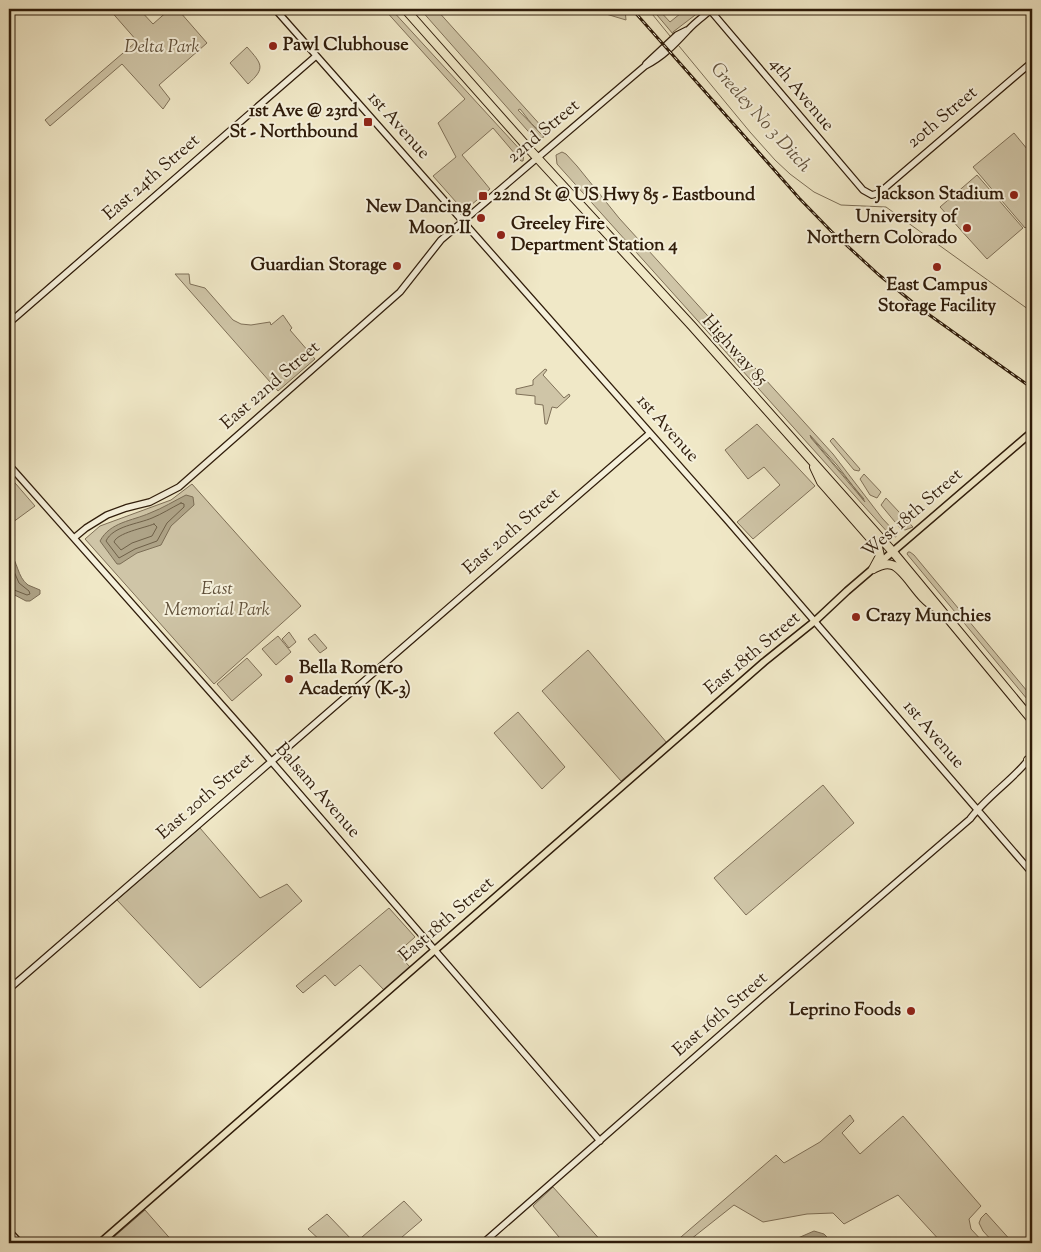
<svg xmlns="http://www.w3.org/2000/svg" width="1041" height="1252" font-family="'Sorts Mill Goudy',serif">
<style>
.green{fill:#cfc5a7;stroke:#7f7058;fill-rule:evenodd}
.water{fill:#aea387;stroke:#7b6d55}
.lines{fill:none;stroke-linecap:round;stroke-linejoin:round}
.shore{stroke:#6e6048;stroke-width:1}
.stream{stroke:#7b6d55;stroke-width:1}
.secondary-casing{stroke:#2f1c0a;stroke-width:8}
.primary-casing{stroke:#2f1c0a;stroke-width:9}
.highway-casing{stroke:#2f1c0a;stroke-width:10}
.secondary{stroke:#f5f0db;stroke-width:5.5}
.primary{stroke:#f0e8c7;stroke-width:6}
.highway{stroke:#f0e8c7;stroke-width:8}
.rail-casing{stroke:#2f1c0a;stroke-width:3}
.rail{stroke:#f5f0db;stroke-width:1;stroke-dasharray:4;stroke-linecap:butt}
.poi-dot{fill:#8f2418;stroke:#f5f0db;stroke-width:2}
.labels{text-anchor:middle;dominant-baseline:central;stroke-width:4;stroke-linejoin:round;paint-order:stroke}
.poi-label{font-size:18px;font-weight:bold;fill:#2f1c0a;stroke:#f5f0db;text-anchor:end}
.park-label{font-size:18px;font-style:italic;fill:#5f4f39;stroke:#f5f0db}
.street-label{font-size:18px;fill:#2f1c0a;stroke:#f5f0db}
.water-label{font-size:19px;font-style:italic;fill:#62523c;stroke:#f5f0db}
</style>
<rect width="100%" height="100%" fill="#f0e8c7"/>
<filter id="stains"><feTurbulence type="fractalNoise" baseFrequency=".004" numOctaves="4"/><feColorMatrix values="0 0 0 0 .2 0 0 0 0 .09 0 0 0 0 .02 0 0 0 .5 -.17"/></filter>
<radialGradient id="worn" r=".72"><stop offset=".6" stop-color="#630" stop-opacity="0"/><stop offset="1" stop-color="#630" stop-opacity=".3"/></radialGradient>
<path class="green" d="M109,9H139L153,24L170,9H183L180,12L207,43L159,85L170,99L163,109L122,64L50,126L45,120L137,41Z
M384,9H391L524,154L523,161H521L493,128L462,155L490,189L464,211L433,176L456,157L438,123L465,99Z
M420,9H436L543,128L546,132C535,132 527,117 520,109L518,110L544,137L535,139Z
M601,9H625L626,20L606,14Z
M652,9H658L670,22L686,9H703L673,32V34Z
M247,47C262,64 266,68 248,84L230,63Z
M1014,133L1032,155V222L1025,228L973,167Z
M562,152L566,154L577,166L619,218L833,454L882,518L895,532L896,537L890,535L557,164L556,155ZM810,435L837,465L865,502L811,438Z
M977,175L1023,228L987,259L940,207Z
M175,274H189L190,284L205,288L233,320L241,324L251,325L270,322L271,325L283,315L292,328L290,330L315,359L278,391Z
M545,369L547,370L543,375L564,398L569,394L570,396L557,408L552,407L547,424H545L543,405L535,404V396L516,394V389L533,385V380Z
M757,424L815,486L753,539L737,522L780,485L764,467L748,479L725,450Z
M833,438L860,469L859,471L854,470L830,441Z
M864,474L881,492L877,498L870,495L860,479Z
M9,476L35,506L9,525Z
M192,484L301,606L214,684L85,539L100,526L171,500Z
M886,498L913,527L905,530L900,528L881,505Z
M908,552H910L914,555L1032,697V705L907,554Z
M289,632L296,642L289,648L282,639Z
M315,634L327,648L320,653L308,639Z
M278,636L291,652L276,665L262,649Z
M588,650L667,743L621,781L542,691Z
M247,658L262,675L232,701L217,684Z
M518,712L565,767L542,789L494,733Z
M823,785L854,823L746,915L714,878Z
M200,828L260,898L287,884L302,901L200,988L117,900Z
M389,908L415,937L397,953L410,967L384,990L360,965L335,986L325,975L303,993L296,986Z
M850,1115L854,1121L842,1133L860,1154L903,1116L981,1206L969,1219L971,1229L984,1243H942L898,1195L844,1224L833,1213L807,1214L763,1222L734,1205L686,1243H674L776,1155L784,1163L820,1142Z
M553,1187L603,1243H564L533,1206Z
M404,1201L422,1220L395,1243H323L308,1229L327,1214L355,1243Z
M145,1210L174,1243H107Z
M986,1213L1013,1243H994L983,1231L979,1223L981,1218Z"/>
<path class="water" d="M186,495L193,497L194,505L171,526L161,545L137,553L120,564H117L100,541C110,522 132,521 150,513C163,508 174,501 186,495Z
M9,552C18,561 17,577 28,585C32,587 36,588 40,590V594L30,601H26L9,592Z
M814,1231L824,1234L833,1243H796L798,1238Z"/>
<g class="lines">
<path class="shore" d="M181,503L184,504V507L167,523L157,541L135,549L119,558L106,541C113,526 138,524 152,518C162,514 171,508 181,503Z
M154,524L157,527L152,536L132,543L121,550L114,542C117,533 144,528 154,524Z
M9,560L19,583L29,591L30,594L27,595L9,588"/>
<path class="stream" d="M648,9L670,36
M679,46L750,132L775,160L790,174L814,192L841,205L886,207L1032,312
M811,437L864,499"/>
<defs>
<path id="secondary" d="M275,9L728,521L1032,873
M710,10L863,190L872,195L879,193L1032,62
M646,64L677,35L687,30
M9,323L316,56
M9,465L252,739L600,1141
M74,538L86,528L107,515L126,508L150,502L179,487L400,292L441,240L645,66C663,57 675,44 688,30C695,22 704,16 712,9
M9,989L650,433
M9,1231L20,1243
M483,1243L761,999L970,819C987,796 1012,781 1029,759"/>
<path id="primary" d="M100,1243L764,662L815,621L847,591L1032,432"/>
<path id="highway" d="M405,9L530,150L692,326L893,552L1032,720
M814,467L821,482L878,547L880,556L873,569
M873,569C879,566 885,563 892,565C906,569 918,600 937,608
M1028,760L1032,758"/>
</defs>
<use href="#secondary" class="secondary-casing"/>
<use href="#primary" class="primary-casing"/>
<use href="#highway" class="highway-casing"/>
<use href="#secondary" class="secondary"/>
<use href="#primary" class="primary"/>
<use href="#highway" class="highway"/>
<defs>
<path id="rail" d="M632,9L799,198L831,231L879,275L921,309L1032,388"/>
</defs>
<use href="#rail" class="rail-casing"/>
<use href="#rail" class="rail"/>
</g>
<g class="poi-dot">
<circle cx="273" cy="46" r="5"/>
<rect x="363" y="117" width="10" height="10" rx="2.5"/>
<circle cx="1014" cy="195" r="5"/>
<rect x="478" y="191" width="10" height="10" rx="2.5"/>
<circle cx="481" cy="218" r="5"/>
<circle cx="967" cy="228" r="5"/>
<circle cx="501" cy="235" r="5"/>
<circle cx="397" cy="266" r="5"/>
<circle cx="937" cy="267" r="5"/>
<circle cx="856" cy="617" r="5"/>
<circle cx="289" cy="679" r="5"/>
<circle cx="911" cy="1011" r="5"/>
</g>
<g class="labels">
<g class="poi-label">
<text x="283" y="46" text-anchor="start">Pawl Clubhouse</text>
<text x="358" y="112">1st Ave @ 23rd<tspan x="358" dy="21">St - Northbound</tspan></text>
<text x="1004" y="195">Jackson Stadium</text>
<text x="493" y="196" text-anchor="start">22nd St @ US Hwy 85 - Eastbound</text>
<text x="471" y="208">New Dancing<tspan x="471" dy="21">Moon II</tspan></text>
<text x="957" y="218">University of<tspan x="957" dy="21">Northern Colorado</tspan></text>
<text x="511" y="225" text-anchor="start">Greeley Fire<tspan x="511" dy="21">Department Station 4</tspan></text>
<text x="387" y="266">Guardian Storage</text>
<text x="937" y="286" text-anchor="middle">East Campus<tspan x="937" dy="21">Storage Facility</tspan></text>
<text x="866" y="617" text-anchor="start">Crazy Munchies</text>
<text x="299" y="669" text-anchor="start">Bella Romero<tspan x="299" dy="21">Academy (K-3)</tspan></text>
<text x="901" y="1011">Leprino Foods</text>
</g>
<g class="park-label">
<text x="162" y="48">Delta Park</text>
<text x="217" y="590">East<tspan x="217" dy="21">Memorial Park</tspan></text>
</g>
<g class="street-label">
<text transform="translate(801 95) rotate(50)">4th Avenue</text>
<text transform="translate(943 118) rotate(-40)">20th Street</text>
<text transform="translate(398 126) rotate(48)">1st Avenue</text>
<text transform="translate(544 132) rotate(-40)">22nd Street</text>
<text transform="translate(152 178) rotate(-41)">East 24th Street</text>
<text transform="translate(734 351) rotate(48)">Highway 85</text>
<text transform="translate(271 386) rotate(-41)">East 22nd Street</text>
<text transform="translate(667 429) rotate(48)">1st Avenue</text>
<text transform="translate(913 514) rotate(-41)">West 18th Street</text>
<text transform="translate(512 532) rotate(-41)">East 20th Street</text>
<text transform="translate(753 654) rotate(-40)">East 18th Street</text>
<text transform="translate(933 735) rotate(49)">1st Avenue</text>
<text transform="translate(317 791) rotate(49)">Balsam Avenue</text>
<text transform="translate(206 797) rotate(-41)">East 20th Street</text>
<text transform="translate(447 920) rotate(-41)">East 18th Street</text>
<text transform="translate(721 1015) rotate(-41)">East 16th Street</text>
</g>
<g class="water-label">
<text transform="translate(760 118) rotate(48)">Greeley No 3 Ditch</text>
</g>
</g>
<rect width="1041" height="1252" fill="none" stroke="#f0e8c7" stroke-width="30"/>
<rect x="10" y="10" width="1021" height="1232" fill="none" stroke="#2f1c0a" stroke-width="2.5"/>
<rect x="15" y="15" width="1011" height="1222" fill="none" stroke="#2f1c0a"/>
<rect width="100%" height="100%" filter="url(#stains)"/>
<rect width="100%" height="100%" fill="url(#worn)"/>
</svg>
